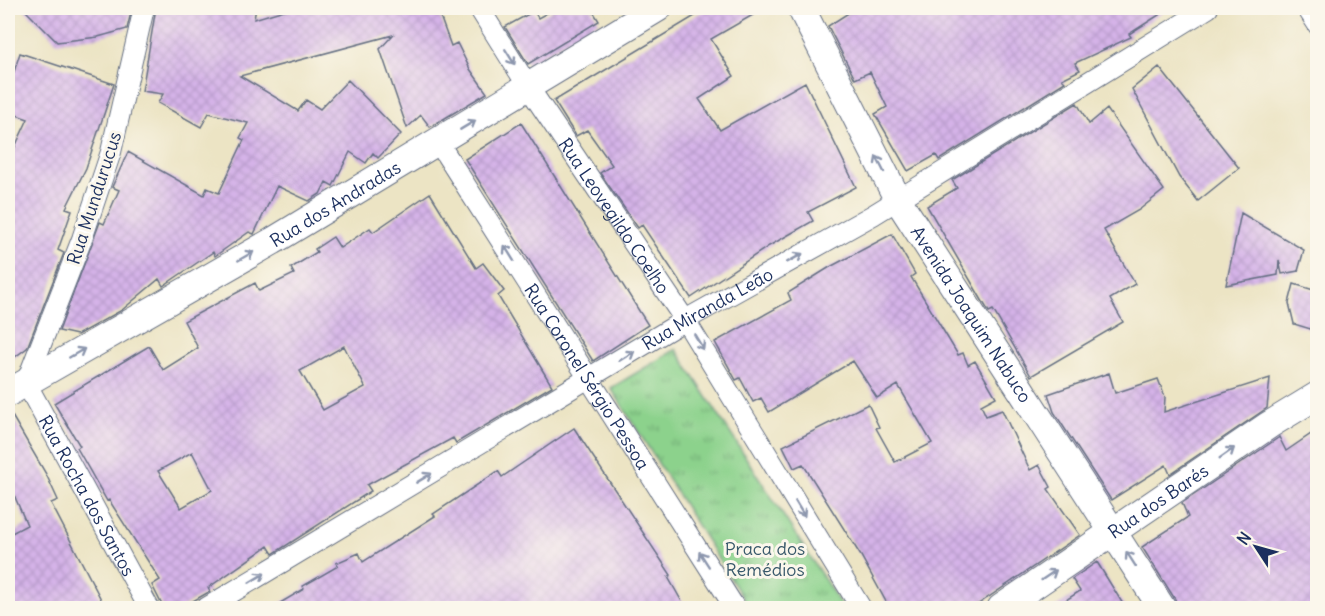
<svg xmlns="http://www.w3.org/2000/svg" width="1325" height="616" font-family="Delius,sans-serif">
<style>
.park{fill:url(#park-tufts);stroke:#548075;stroke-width:1.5}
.building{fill:url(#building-cross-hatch);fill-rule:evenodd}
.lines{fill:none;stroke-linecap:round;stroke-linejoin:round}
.street-casing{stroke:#646e82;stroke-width:22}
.secondary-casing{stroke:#646e82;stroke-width:29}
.street{stroke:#fff;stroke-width:20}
.secondary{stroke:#fff;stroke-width:27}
.oneway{stroke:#8d97ae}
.labels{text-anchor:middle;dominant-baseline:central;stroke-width:6;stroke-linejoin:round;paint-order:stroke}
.street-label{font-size:18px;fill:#1b2f5e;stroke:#fbf7ec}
.park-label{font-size:18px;fill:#37586a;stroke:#fbf7ec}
</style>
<defs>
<pattern id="park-tufts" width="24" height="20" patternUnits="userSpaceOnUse" patternTransform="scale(1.5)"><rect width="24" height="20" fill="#8cd28c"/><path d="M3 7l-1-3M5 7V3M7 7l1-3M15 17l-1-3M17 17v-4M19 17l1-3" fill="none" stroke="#72ab76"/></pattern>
<pattern id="building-cross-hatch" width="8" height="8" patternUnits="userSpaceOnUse" patternTransform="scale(1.5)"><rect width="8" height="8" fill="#d5b3e8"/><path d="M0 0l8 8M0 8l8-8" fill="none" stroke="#b69ac9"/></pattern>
</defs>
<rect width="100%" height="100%" fill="#fbf7ec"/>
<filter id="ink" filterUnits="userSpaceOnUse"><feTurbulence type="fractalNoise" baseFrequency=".0167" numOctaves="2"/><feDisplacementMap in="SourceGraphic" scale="12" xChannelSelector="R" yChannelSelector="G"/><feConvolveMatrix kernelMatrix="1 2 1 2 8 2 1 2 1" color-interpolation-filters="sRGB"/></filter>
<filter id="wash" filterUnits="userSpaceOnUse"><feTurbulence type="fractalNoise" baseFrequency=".008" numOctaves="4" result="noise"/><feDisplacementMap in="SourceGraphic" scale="24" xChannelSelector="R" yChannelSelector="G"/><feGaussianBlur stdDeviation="1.35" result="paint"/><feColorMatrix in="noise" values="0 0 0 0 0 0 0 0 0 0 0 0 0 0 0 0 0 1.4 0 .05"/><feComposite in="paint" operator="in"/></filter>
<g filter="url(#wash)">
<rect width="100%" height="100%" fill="#ece4c4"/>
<path class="park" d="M676,349L843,608H749L611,388Z"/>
<g id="blocks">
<path class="building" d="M23,8H132L127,29L98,37L57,42Z
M156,8H256L254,19L291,8H437L451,46L457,43L470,69L487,93L430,127L421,115L407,128L380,49L393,35L240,76L298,111L306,100L320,109L348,80L401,134L378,158L373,153L366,163L350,152L333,186L326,182L320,194L309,201L277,186L254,234L249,232L215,256L213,252L163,286L159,279L122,310L77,335L59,331L100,222L104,224L119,190L112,187L128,152L204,195L207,188L219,193L244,140L240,138L248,123L209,113L201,127L158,103L163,94L142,91Z
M556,8H591L599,21L528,64L505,27L534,11L538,18Z
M708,8H765L711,39L734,76L699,99L720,130L805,82L856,187L808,212L813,221L769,246L691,298L642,225L638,228L600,173L612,165L587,130L576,136L554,101Z
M856,8H1170L1129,34L1131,37L1075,63L1080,70L1062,79L1065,82L939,160L936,155L908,171L875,114L887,107L870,72L855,79L828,26Z
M20,53L114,84L86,168L66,208L72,210L58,250L64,253L27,348L8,362V162L28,119L8,112V90Z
M1159,67L1239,168L1198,201L1179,177L1132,89Z
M1077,103L1089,124L1107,109L1164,190L1139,210L1104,230L1135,284L1110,299L1123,322L1031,376L993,310L989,312L983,302L927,206L957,188L952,180Z
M521,123L648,325L593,361L465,159Z
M430,193L476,268L483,263L504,291L498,296L552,386L456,443L453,438L367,485L371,491L273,554L268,546L208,588L210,592L207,593L179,609H164L152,585L160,580L109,500L107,501L77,448L80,446L54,403L149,346L163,370L198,348L184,321L255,283L259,291L294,274L291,268L317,252L315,249L333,237L340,248L370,228L373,232ZM344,346L365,387L323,410L300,371ZM192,452L212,490L181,508L158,471Z
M1241,213L1304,250L1298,271L1282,274L1279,260L1278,275L1226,285Z
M892,234L915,274L911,277L958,355L963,353L968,365L975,361L996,397L981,405L986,416L1002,410L1030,470L1039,465L1051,487L1048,489L1080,535L971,609H890L861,556L803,464L794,468L783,446L868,404L879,427L876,428L895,462L932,443L898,385L877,398L853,361L769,412L761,398L753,402L740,378L736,380L715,342L791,300L788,293L830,267Z
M1294,284L1317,291V331L1294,324L1289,303Z
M1109,373L1115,393L1158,379L1165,397L1164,412L1270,378L1267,408L1170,474L1166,465L1111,500L1054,412L1048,394Z
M8,409L46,474L58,500L51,503L106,609H8V535L27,525L8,481Z
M574,428L671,575L668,577L686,609H270L304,589L303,586L338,566L336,563L359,553L363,562L435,516L433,514L498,471L502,477Z
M1317,430V609H1178L1175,599L1142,547L1188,517L1182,503L1278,438L1279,437L1286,451Z
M1097,562L1126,609H1052L1080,591L1072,579Z"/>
</g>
</g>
<g filter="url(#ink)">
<use href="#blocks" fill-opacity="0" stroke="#646e82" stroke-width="1.5"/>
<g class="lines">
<defs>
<g id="street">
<path id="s1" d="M144,8L111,152L82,239L26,383L149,608"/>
<path id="s2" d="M479,8L529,88L685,320L861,608"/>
<path d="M1307,8L1318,25"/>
<path id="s3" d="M438,142L735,608"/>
<path id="s4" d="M206,608L685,320L873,215L1208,8"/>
</g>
<g id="secondary">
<path id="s5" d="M801,8L898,200L1162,608"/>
<path id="s6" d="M8,393L273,241L658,8"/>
<path id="s7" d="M1001,608L1269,425L1318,395"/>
</g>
</defs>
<use href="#street" class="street-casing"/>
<use href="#secondary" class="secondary-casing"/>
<use href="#street" class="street"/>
<use href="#secondary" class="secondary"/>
</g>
<defs><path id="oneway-shaft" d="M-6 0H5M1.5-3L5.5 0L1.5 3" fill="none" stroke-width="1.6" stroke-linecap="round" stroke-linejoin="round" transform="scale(1.5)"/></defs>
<g class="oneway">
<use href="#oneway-shaft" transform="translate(510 57) rotate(58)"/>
<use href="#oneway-shaft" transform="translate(468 125) rotate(-31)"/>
<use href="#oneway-shaft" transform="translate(880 164) rotate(-117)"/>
<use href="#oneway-shaft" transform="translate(509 253) rotate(-122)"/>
<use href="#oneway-shaft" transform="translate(246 256) rotate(-30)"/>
<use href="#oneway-shaft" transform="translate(795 258) rotate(-29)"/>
<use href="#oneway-shaft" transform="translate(699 342) rotate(59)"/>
<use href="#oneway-shaft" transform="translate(77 353) rotate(-30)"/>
<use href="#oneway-shaft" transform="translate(627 356) rotate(-32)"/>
<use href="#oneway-shaft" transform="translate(1227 453) rotate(-35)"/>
<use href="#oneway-shaft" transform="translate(424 478) rotate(-31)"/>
<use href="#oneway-shaft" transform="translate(800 509) rotate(59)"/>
<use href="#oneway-shaft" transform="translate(704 559) rotate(-123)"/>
<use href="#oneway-shaft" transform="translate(1131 559) rotate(-123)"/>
<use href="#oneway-shaft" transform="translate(1049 575) rotate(-34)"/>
<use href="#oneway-shaft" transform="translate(257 578) rotate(-31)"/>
</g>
</g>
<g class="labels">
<g class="street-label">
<text transform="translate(94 198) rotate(-72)">Rua Mundurucus</text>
<text stroke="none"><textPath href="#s6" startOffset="378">Rua dos Andradas</textPath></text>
<text stroke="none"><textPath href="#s2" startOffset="248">Rua Leovegildo Coelho</textPath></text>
<text stroke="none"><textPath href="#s4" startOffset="584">Rua Miranda Leão</textPath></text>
<text stroke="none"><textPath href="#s5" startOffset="351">Avenida Joaquim Nabuco</textPath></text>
<text stroke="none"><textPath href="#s3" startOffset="278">Rua Coronel Sérgio Pessoa</textPath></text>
<text stroke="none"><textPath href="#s1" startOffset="522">Rua Rocha dos Santos</textPath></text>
<text stroke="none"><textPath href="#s7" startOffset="190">Rua dos Barés</textPath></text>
</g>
<g class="park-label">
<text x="765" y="548">Praca dos<tspan x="765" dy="21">Remédios</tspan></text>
</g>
</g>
<rect width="1325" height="616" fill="none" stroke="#fbf7ec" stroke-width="30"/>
<g transform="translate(1256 547) rotate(306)" stroke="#fbf7ec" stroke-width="4.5" paint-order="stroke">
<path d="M0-4.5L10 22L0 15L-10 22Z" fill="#1b2f5e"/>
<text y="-9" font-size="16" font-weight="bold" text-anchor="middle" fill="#1b2f5e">N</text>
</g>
</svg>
